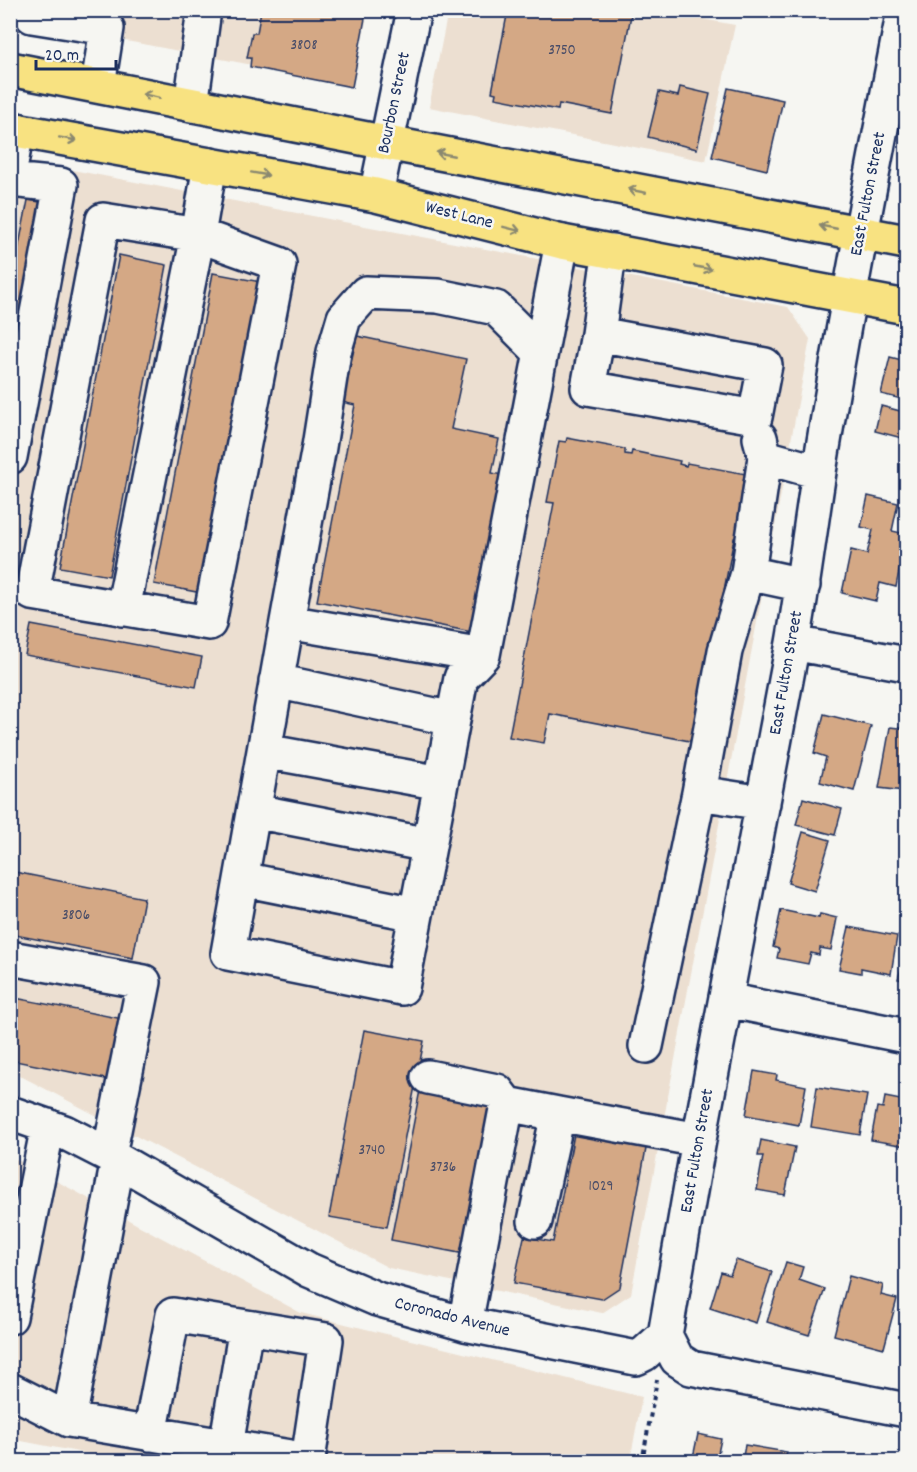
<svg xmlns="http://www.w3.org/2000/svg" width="917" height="1472" font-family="Dekko,sans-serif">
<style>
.built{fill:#ecdfd1}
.building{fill:#d4a885;stroke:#1b2f5e;stroke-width:1.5}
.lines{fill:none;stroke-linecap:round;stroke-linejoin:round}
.minor-casing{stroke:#1b2f5e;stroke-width:38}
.major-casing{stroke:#1b2f5e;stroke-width:38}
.path{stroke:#1b2f5e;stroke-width:4;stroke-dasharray:4.5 4.5;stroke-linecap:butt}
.minor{stroke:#f6f6f2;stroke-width:33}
.major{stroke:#f8e281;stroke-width:33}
.oneway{stroke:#8a8870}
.labels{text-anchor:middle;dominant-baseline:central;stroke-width:5;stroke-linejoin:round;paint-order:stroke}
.number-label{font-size:15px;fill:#494d68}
.street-label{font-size:18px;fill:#1b2f5e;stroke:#f6f6f2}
</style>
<rect width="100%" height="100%" fill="#f6f6f2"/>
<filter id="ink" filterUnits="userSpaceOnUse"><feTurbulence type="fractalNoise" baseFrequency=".0167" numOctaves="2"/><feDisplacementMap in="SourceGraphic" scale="12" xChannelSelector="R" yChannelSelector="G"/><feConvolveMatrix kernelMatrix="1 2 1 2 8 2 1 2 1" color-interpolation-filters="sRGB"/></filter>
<g filter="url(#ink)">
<path class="built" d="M10,11H368L353,84L11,19Z
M448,11H659L735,25L706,161L429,107Z
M10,158L788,307L810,339L631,1294L602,1313L389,1268L11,1071Z
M10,1156L301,1313L642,1397L630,1461L130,1462L11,1439Z"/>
<path class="building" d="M261,10H370L369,13H366L352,87L250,67L251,58H247L252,33H257Z
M508,10H632L612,114L559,104L558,110L495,98L496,93L492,92Z
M680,87L710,94L697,149L648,137L659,92L678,96Z
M728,88L783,100L767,170L712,157Z
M28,200L52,204L10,420V290Z
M119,255L167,265L109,576L60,567Z
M213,273L261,282L202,593L154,584Z
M357,336L466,359L451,429L499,439L492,473L507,476L477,633L317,601L355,405L342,402Z
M890,357L906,361V400L881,394Z
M906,401V439L875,431L881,406L904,412Z
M567,438L625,449V454L631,455L632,451L680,461L679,464L686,466L687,463L746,474L745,480L751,481L740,539L734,538L695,742L550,714L544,743L509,737L554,503L547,502L559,441L566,442Z
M868,496L898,503L892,531L906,534L896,587L880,583L876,601L842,593L851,550L867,554L873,530L861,527Z
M31,625L202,657L196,687L25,655Z
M824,714L871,726L854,791L820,782L826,757L814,753Z
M890,727L906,729V804L901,803L904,791L879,788Z
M803,798L842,809L835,835L796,825Z
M803,832L830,840L815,891L788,883Z
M10,871L144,898L133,958L10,934Z
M781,910L819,918L820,914L837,918L831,950L820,948L819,955L811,953L808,964L777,958L779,949L773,947Z
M849,927L897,936L891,974L861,968V973L839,969Z
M906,950V981L898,979Z
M10,997L123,1019L111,1080L10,1060Z
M364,1030L424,1041L387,1227L329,1217Z
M754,1071L777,1075L776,1080L806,1086L799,1125L746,1115Z
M817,1087L867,1095L860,1135L811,1127Z
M420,1090L493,1103L465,1254L391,1240Z
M885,1097L906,1101V1146L871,1140L877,1107L883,1108Z
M576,1124L648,1138L620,1287L602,1299L514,1283L524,1237L553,1242Z
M761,1140L795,1147L785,1195L757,1190L763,1156H758Z
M736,1260L772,1272L756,1323L710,1308L721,1272L730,1275Z
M786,1262L803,1267L799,1280L825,1289L809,1335L767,1322Z
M849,1276L883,1285L881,1295L897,1299L884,1348L834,1335Z
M906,1317V1347L900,1346Z
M698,1434L721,1439L718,1453L730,1456L729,1462H692Z
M745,1445L787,1452L785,1462H742Z
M814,1456L828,1462H812Z"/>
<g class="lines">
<defs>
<path id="minor" d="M33,10L32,16L107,28L98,85
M191,105L204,10
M10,170L17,130
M10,180L61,185L10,457
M376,195L414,10
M598,334L588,388L755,417L765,365L598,334L607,269L613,251
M540,352L496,308L438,296L366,293L344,318L334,352L319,447L287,622L483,655L562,242
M760,438L765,457L819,472
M765,457L748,573L803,585
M748,573L725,651L699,793L763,803
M123,609L198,235L279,264L209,623L32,593L103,220L198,235L210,165
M287,622L228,953L402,988L461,678L483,655
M793,643L906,664
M276,681L453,719
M264,751L441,783
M254,811L429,845
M242,879L416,914
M10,958L144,982L109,1155
M726,1000L906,1036
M646,1046L699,793
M428,1077L497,1091L507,1104
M10,1113L64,1132L109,1155L309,1270L377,1299L465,1324L636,1358L644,1354L665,1335
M558,1114L699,1140
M10,1317L48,1126
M465,1324L507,1104L558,1114L535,1221
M665,1335L699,1140L793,643C803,586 810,529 819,472C844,317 874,164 904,10
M665,1335L677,1359L691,1368L906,1410
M10,1390L69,1420L308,1460L326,1340L173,1315L150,1434
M69,1420L118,1160
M226,1446L246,1327"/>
<path id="major" d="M10,69L387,143L906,242
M10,129L376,195L562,242L906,307"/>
</defs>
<use href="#minor" class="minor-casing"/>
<use href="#major" class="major-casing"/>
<path class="path" d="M642,1462L657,1380"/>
<use href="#minor" class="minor"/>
<use href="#major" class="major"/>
</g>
<defs><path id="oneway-shaft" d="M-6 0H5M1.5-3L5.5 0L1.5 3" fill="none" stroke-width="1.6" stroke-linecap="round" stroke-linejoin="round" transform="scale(1.5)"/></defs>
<g class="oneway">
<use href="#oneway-shaft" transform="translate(151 96) rotate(-168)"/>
<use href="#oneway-shaft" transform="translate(68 139) rotate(10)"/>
<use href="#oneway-shaft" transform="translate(445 154) rotate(-169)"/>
<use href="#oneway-shaft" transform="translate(260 174) rotate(10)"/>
<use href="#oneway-shaft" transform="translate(637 191) rotate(-169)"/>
<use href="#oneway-shaft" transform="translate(828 227) rotate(-169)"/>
<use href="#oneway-shaft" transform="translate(512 229) rotate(14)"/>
<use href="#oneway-shaft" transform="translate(703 268) rotate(11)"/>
</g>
</g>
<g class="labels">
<g class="number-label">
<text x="304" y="46">3808</text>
<text x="562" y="51">3750</text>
<text x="76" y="916">3806</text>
<text x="372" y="1151">3740</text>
<text x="443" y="1168">3736</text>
<text x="601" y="1187">1029</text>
</g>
<g class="street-label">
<text transform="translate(395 103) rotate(-78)">Bourbon Street</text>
<text transform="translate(869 194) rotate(-79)">East Fulton Street</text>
<text transform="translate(459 216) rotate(14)">West Lane</text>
<text transform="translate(787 673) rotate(-80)">East Fulton Street</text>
<text transform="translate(698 1151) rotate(-80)">East Fulton Street</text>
<text transform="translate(452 1318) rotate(14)">Coronado Avenue</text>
</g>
</g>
<rect width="917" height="1472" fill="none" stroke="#f6f6f2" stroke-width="36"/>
<rect x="18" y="18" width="881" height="1436" fill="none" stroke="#1b2f5e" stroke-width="2" filter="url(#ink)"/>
<path d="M36 60v9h80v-9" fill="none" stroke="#1b2f5e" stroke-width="3"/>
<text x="45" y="60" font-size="18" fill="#1b2f5e" stroke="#f6f6f2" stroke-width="4.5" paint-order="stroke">20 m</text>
</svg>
